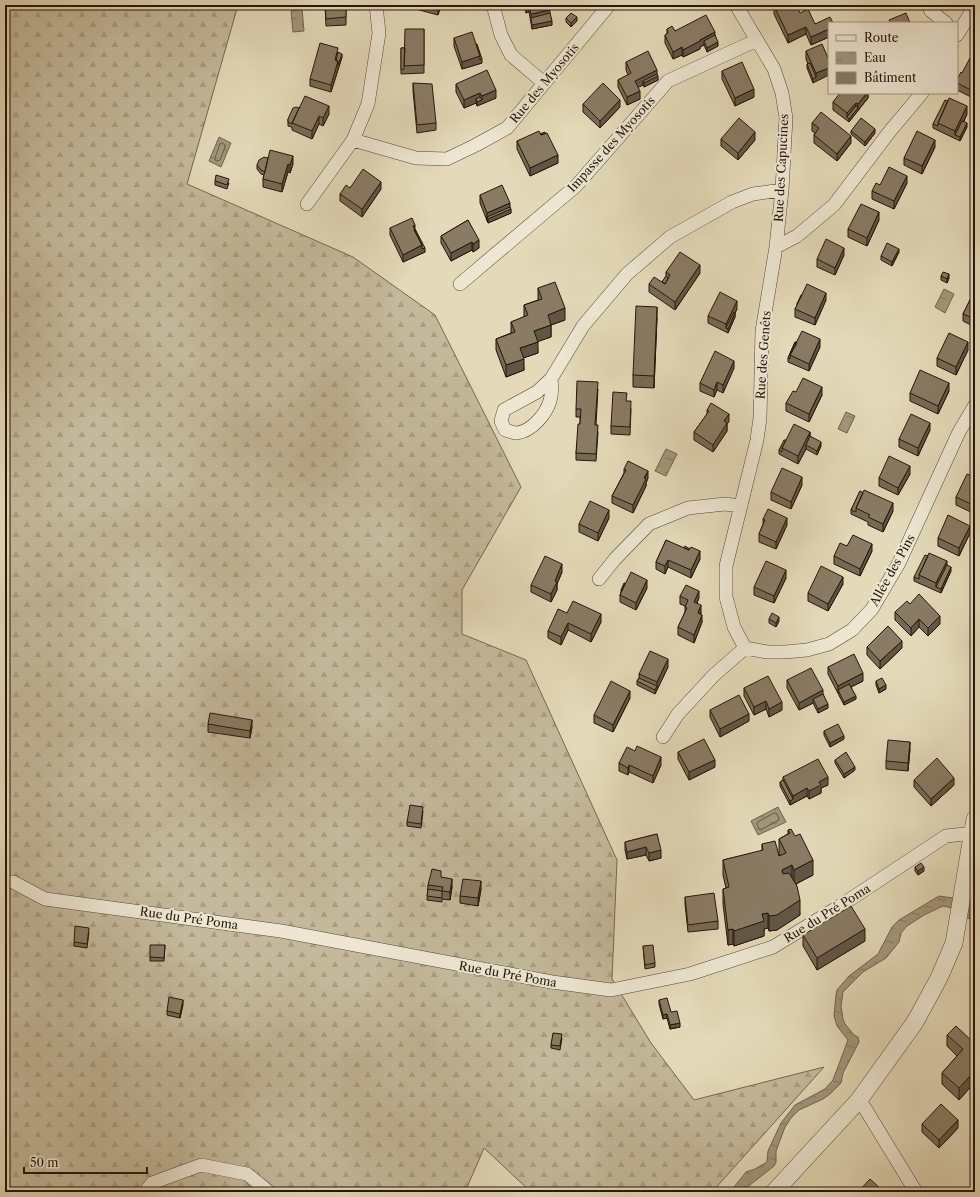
<svg xmlns="http://www.w3.org/2000/svg" width="980" height="1197" font-family="'Libre Caslon Text',serif">
<style>
.forest{fill:url(#forest-firs);stroke:#756752}
.water{fill:url(#water-ripples);stroke:#71634e}
.lines{fill:none;stroke-linecap:round;stroke-linejoin:round}
.shore{stroke:#645642;stroke-width:1}
.minor-casing{stroke:#564634;stroke-width:14}
.tertiary-casing{stroke:#564634;stroke-width:18}
.minor{stroke:#ede7d2;stroke-width:13}
.tertiary{stroke:#ede7d2;stroke-width:17}
.wall{fill:#766a56;stroke:#261508}
.shaded-wall{fill:#605646;stroke:#261508}
.building{fill:#897b64;stroke:#261508}
.labels{text-anchor:middle;dominant-baseline:central;stroke-width:4;stroke-linejoin:round;paint-order:stroke}
.street-label{font-size:12px;fill:#261508;stroke:#ede7d2}
</style>
<defs>
<pattern id="forest-firs" width="22" height="20" patternUnits="userSpaceOnUse"><rect width="22" height="20" fill="#c4b99b"/><path d="M5 1l3.5 6h-7zM16 11l3.5 6h-7z" fill="#a89e84"/></pattern>
<pattern id="water-ripples" width="26" height="14" patternUnits="userSpaceOnUse"><rect width="26" height="14" fill="#a3977d"/><path d="M2 4q2-2 4 0t4 0M15 11q2-2 4 0t4 0" fill="none" stroke="#857a64"/></pattern>
</defs>
<rect width="100%" height="100%" fill="#e4dab9"/>
<filter id="stains"><feTurbulence type="fractalNoise" baseFrequency=".005" numOctaves="4"/><feColorMatrix values="0 0 0 0 .2 0 0 0 0 .09 0 0 0 0 .02 0 0 0 .5 -.17"/></filter>
<radialGradient id="worn" r=".72"><stop offset=".6" stop-color="#630" stop-opacity="0"/><stop offset="1" stop-color="#630" stop-opacity=".3"/></radialGradient>
<path class="forest" d="M5,5H238L187,184L353,257L435,315L521,487L462,590V634L526,660L617,860L612,979L651,1043L694,1100L824,1067L712,1192H531L484,1148L465,1192H5Z"/>
<path class="water" d="M302,9L304,31L293,32L291,11Z
M219,137L231,143L221,167L209,161Z
M944,289L954,294L945,313L935,307Z
M846,412L855,416L847,433L838,429Z
M666,449L677,454L666,476L655,471Z
M778,807L786,822L758,835L751,821Z
M939,896L953,898L952,908L943,906L924,915L907,926L901,933L899,942L886,958L863,972L843,992L841,1006L843,1019L845,1024L854,1035L858,1037L859,1042L843,1073L841,1083L830,1094L823,1099L799,1110L791,1118L785,1127L776,1151V1162L774,1166L741,1192H730L746,1172L755,1169L767,1162L768,1151L781,1123L795,1105L825,1089L833,1080L848,1040L837,1026L834,1016L836,995L837,990L849,976L878,954L892,927L899,920Z
M964,900H975V919L966,918Z"/>
<g class="lines">
<path class="shore" d="M222,143L225,145V147L220,160L217,161L215,160V158L220,144Z
M775,813L777,814L779,819V820L762,829H759L757,824L758,822Z"/>
<defs>
<path id="minor" d="M493,5L501,35L511,55L544,83
M736,5L774,69L782,93L786,118L782,190L776,247
M928,5L931,11L946,23
M957,35L975,6
M353,140L416,158L447,159L476,145L507,128L609,5
M307,204L353,140L368,104L379,33L376,5
M460,284L576,186L668,81L757,40
M551,379C552,387 552,394 550,401C546,414 532,431 517,433C514,433 509,431 505,430L501,421L504,410L537,392L551,379L583,326L627,274L670,237L732,202L753,194L782,190
M599,579L615,559L649,524L688,508L725,504L740,506
M745,648L734,627L726,597V566L757,440L760,418L762,331L776,247L797,236L834,205L890,131L922,93
M745,648L767,652H785L807,650L829,644L852,630L872,609L899,563L959,432L975,405
M663,737L678,714L714,675L745,648
M13,882L45,899L281,931L552,982L611,990L690,974L773,947L840,906L946,836L965,834L972,835
M859,1100L866,1110L916,1192
M145,1192L152,1183L201,1165L247,1174L269,1192"/>
<path id="tertiary" d="M774,1192L859,1100L915,1022L939,978L954,943L975,819"/>
</defs>
<use href="#minor" class="minor-casing"/>
<use href="#tertiary" class="tertiary-casing"/>
<use href="#minor" class="minor"/>
<use href="#tertiary" class="tertiary"/>
</g>
<path class="wall" d="M325,5H349V7H346V25L326,26Z
M408,5H441L438,15L408,7Z
M525,5L550,13L552,25L532,29L529,12L526,13Z
M774,6L800,13L815,24L829,23V37L811,45L806,34L788,43L774,14Z
M566,18L577,21L571,27L566,22Z
M424,29V73L401,74V48H405Z
M667,29L675,31L715,35L718,46L707,52L704,45L700,47V49L683,57L682,55L673,59L665,43V35L667,34Z
M454,38L482,63L462,69L454,46Z
M806,51L829,60L813,83L807,68V64H808L806,59Z
M338,52L342,57L331,92L310,86V79Z
M975,60V99L957,90V80Z
M626,62L657,74L658,80L644,87L643,85L638,87L640,99L627,105L618,87V80L628,75L626,70Z
M722,71L754,97L735,106L722,79Z
M413,83L436,123V130L417,133L413,91Z
M456,84L496,98L477,106L476,103L464,108L456,92Z
M868,93V98L849,122L833,110V102Z
M948,101L967,114L964,121L967,127L960,141L933,128V124Z
M583,104L620,107L600,128L583,112Z
M299,108L329,114L323,126L319,124L312,139L292,130V127L288,126V119Z
M812,123L851,143L837,161L814,143V135L815,133L812,131Z
M851,131L875,133L865,146L851,134Z
M540,134L558,163L530,176L517,149V141Z
M721,139L755,140L738,160L721,146Z
M935,147L922,174L904,165V158Z
M293,164L290,173L288,172L282,192L263,187V179L264,175L261,174L257,169V165Z
M215,181L229,183L227,189L215,185Z
M907,183L894,209L872,199V191L880,185Z
M351,187L381,189L362,217L340,201V194Z
M480,195L510,207L511,213L488,223L480,203Z
M468,220L479,248L473,252L472,250L451,261L441,243V236Z
M879,220L867,246L848,237V229Z
M390,228L415,229L425,252L403,262L390,235Z
M899,252L892,266L881,260V256Z
M844,255L835,275L817,267V259Z
M666,272L700,273L675,310L649,292V284L662,282L666,276Z
M941,276L949,278L947,283L941,280Z
M538,288L565,320L551,325V337L537,341L538,353L523,358L524,370L506,377L496,350V339L511,333V322L524,317V305L538,300Z
M975,290V327L963,321V314Z
M802,295L826,300L815,325L795,317V309L797,306V304Z
M737,309L735,313V317L728,333L708,323V316Z
M657,318L654,388L633,387V375Z
M795,342L820,347L809,371L788,362V358Z
M968,350L956,375L937,366V358Z
M734,368L723,393L717,390L714,397L700,391V383Z
M598,389L596,425L598,433L596,461L576,460V453L580,424V417H576V409Z
M949,391L938,414L910,401V393Z
M796,392L822,395L809,422L786,411V403Z
M627,401L631,409L630,435L611,434V426Z
M707,410L729,422L727,424V431L713,452L694,440V432L707,414Z
M930,430L918,456L899,447V439Z
M810,432V436L821,446L817,455L806,449L798,464L779,454V450L786,440Z
M624,469L648,478L646,483V486L633,513L612,503V496L624,473Z
M910,474L898,495L879,486V478Z
M975,477V514L956,505V497Z
M802,485L791,509L771,500V492Z
M860,491L893,511L883,532L868,525V522L851,514V510Z
M609,518L598,541L579,532V524Z
M763,519L787,525L776,549L759,542V534L763,524Z
M970,533L959,556L938,546V538Z
M666,540L700,559L691,578L668,567L665,574L656,569V562Z
M847,546L872,551L860,576L834,564V556Z
M947,565L951,571L941,593L914,581V577Z
M562,572L557,584V590L551,602L531,592V585Z
M786,578L774,603L754,595V587Z
M843,584L828,611L808,601V593Z
M647,588L636,610L620,602V595L621,592V590Z
M680,596L699,598L697,603L701,612V614L702,622L694,643L678,635V627L685,612V606L680,604Z
M910,604L940,624L928,636L919,627L911,636L895,620V612Z
M567,613L601,622L591,642L568,630L561,645L548,638V631Z
M769,619L779,621L776,627L769,623Z
M867,647L902,648L880,669L867,655Z
M668,667L655,694L637,685V681L639,678V674Z
M828,667L863,681L851,687L856,699L844,705L828,674Z
M787,680L823,694L828,708L818,713L813,703L799,710L787,688Z
M876,681L886,689L879,693L876,685Z
M744,688L782,710L769,717L766,709L754,715L744,696Z
M630,698L613,732L594,723V715Z
M710,710L749,721L720,737L710,717Z
M208,724L252,727L250,738L208,732Z
M824,731L844,739L830,747L824,735Z
M910,749L908,771L886,769V761Z
M678,752L715,767L689,780L678,759Z
M835,760L855,770L844,778L835,763Z
M619,763L661,765L653,783L629,772L628,775L619,771Z
M783,777L828,785L821,788V793L809,799L807,796L790,805L780,786V782L783,780Z
M914,780L954,785L931,806L914,787Z
M423,811L421,828L407,826V822Z
M788,830L813,875L796,884L800,915L777,930L769,931L768,928L764,929V936L734,946L733,944L728,945L723,904V889L726,888L723,875V860L762,851V844L779,856L780,855L779,854V839L788,834Z
M657,834L661,858L649,861L646,855L627,859L625,850V842Z
M915,867L924,871L918,875L915,871Z
M441,877L452,887L450,900L442,899V902L427,900L428,885Z
M481,889L478,906L460,903V896Z
M685,897L718,921V929L688,932L685,904Z
M89,932L87,948L74,946V942Z
M803,935L865,941L817,970L803,946Z
M165,945L164,961H150V957Z
M643,946L655,963V967L645,969Z
M659,1000L680,1027L670,1029L667,1018L663,1019L659,1004Z
M183,1004L180,1018L167,1015V1011Z
M947,1035L975,1044V1082L959,1100L942,1084V1073L957,1056L947,1046Z
M562,1038L560,1050L551,1048V1045Z
M922,1124L958,1128L939,1148L922,1132Z"/>
<path class="shaded-wall" d="M438,5H441L438,15Z
M765,5H775L765,10Z
M529,8V12L526,13V9Z
M550,10V17L531,18V14Z
M577,17V21L571,27V23Z
M552,21V25L532,29V25Z
M806,27V34L788,43V35Z
M829,29V37L811,45V37Z
M715,32V39L704,41V45L700,47V49L683,57V50Z
M718,42V46L707,52V48Z
M682,47V55L673,59V52Z
M342,54V57L331,92V85L338,61Z
M480,56L482,59V63L462,69V62Z
M829,68V75L813,83V79L816,77V73Z
M657,70V77L658,76V80L644,87V83L643,81V85L635,89V81Z
M754,89V97L735,106V98Z
M496,90V98L477,106V102L482,100V96Z
M640,91V99L627,105V97Z
M480,93V101L476,99V103L464,108V100Z
M867,93H868V98L849,122V119L858,108V104Z
M620,100V107L600,128V121Z
M856,103V110L847,117V113Z
M329,106V114L323,126V118Z
M967,106V114L957,136L955,135V131Z
M319,116V124L312,139V131Z
M967,123V127L960,141V137Z
M875,129V133L865,146V142Z
M755,132V140L738,160V153Z
M851,136V143L837,161V154Z
M935,140V147L922,174V166Z
M558,155V163L530,176V168Z
M293,156V164L290,173V165Z
M288,164V172L282,192V184Z
M907,176V183L894,209V201Z
M381,182V189L362,217V209Z
M510,203V210L511,209V213L488,223V219L487,217V221V213Z
M879,212V220L867,246V238Z
M415,225V233L413,226Z
M479,240V248L473,252V244Z
M472,242V250L451,261V253Z
M422,245L425,248V252L403,262V255Z
M844,248V255L835,275V268Z
M899,249V252L892,266V262Z
M700,265V273L675,310V302Z
M949,274V278L947,283V279Z
M826,293V300L815,325V318Z
M737,301V309L727,329L726,328V324Z
M657,307V318L654,388V376Z
M565,308V320L548,326V315Z
M735,313V317L728,333V329Z
M551,325V337L534,343V331Z
M820,339V347L809,371V364Z
M538,342V353L520,359V348Z
M968,342V350L956,375V367Z
M524,359V370L506,377V365Z
M734,361V368L723,393V385Z
M717,382V390L714,397V390Z
M949,383V391L938,414V406Z
M822,387V395L809,422V414Z
M729,414V422L727,424V431L713,452V445L724,421Z
M930,423V430L918,456V448Z
M810,432V440L806,445V449L798,464V456Z
M821,442V446L817,455V451Z
M910,466V474L898,495V488Z
M648,471V478L646,483V486L633,513V505Z
M802,477V485L791,509V502Z
M893,503V511L883,532V524Z
M609,510V518L598,541V533Z
M787,518V525L776,549V542Z
M970,526V533L959,556V548Z
M872,544V551L860,576V569Z
M700,551V559L691,578V570Z
M668,560V567L665,574V566Z
M947,561V569L936,587V583Z
M562,564V572L557,584V590L551,602V594L555,581Z
M951,567V571L941,593V589Z
M786,570V578L774,603V596Z
M843,577V584L828,611V604Z
M647,580V588L636,610V603Z
M699,591V598L694,609V602Z
M701,605V612L698,621V613Z
M601,614V622L591,642V634Z
M702,615V622L694,643V635Z
M940,616V624L928,636V628Z
M779,617V621L776,627V623Z
M919,619V627L911,636V628Z
M568,623V630L561,645V637Z
M902,641V648L880,669V661Z
M668,659V667L655,694V690L657,686V682Z
M863,673V681L839,693L838,690V686Z
M886,685V689L879,693V689Z
M823,690V698L813,699V703L799,710V703Z
M630,691V698L613,732V725Z
M856,696V699L844,705V702Z
M766,701V709L754,715V707Z
M782,702V710L769,717V709Z
M828,704V708L818,713V709Z
M749,714V721L720,737V729Z
M252,720V727L250,738V731Z
M844,736V739L830,747V743Z
M910,742V749L908,771V763Z
M661,757V765L653,783V776Z
M715,760V767L689,780V772Z
M629,765V772L628,775V768Z
M855,767V770L844,778V774Z
M828,777V785L821,788V793L809,799V791L819,782Z
M954,778V785L931,806V799Z
M807,788V796L790,805V801L793,799V796Z
M646,847V855L627,859V852Z
M661,850V858L649,861V853Z
M813,860V875L794,885V870Z
M792,865V880L782,885V870Z
M924,867V871L918,875V871Z
M452,879V887L450,900V892Z
M481,881V889L478,906V898Z
M800,900V915L777,930L769,931V916Z
M768,913V928L764,929V936L734,946V931L762,914Z
M733,929V944L728,945V930Z
M865,929V941L817,970V958Z
M183,1000V1004L180,1018V1014Z
M667,1014V1018L663,1019V1015Z
M680,1023V1027L670,1029V1025Z
M975,1071V1082L959,1100V1088Z
M958,1120V1128L939,1148V1140Z"/>
<path class="building" d="M325,5H346V17L326,19Z
M430,5H438V7Z
M525,5H529V8L526,9Z
M529,5H549L550,10L531,14Z
M777,5H796L800,13L808,9L815,24L830,17L833,23H829V29L811,37L806,27L788,35L774,6Z
M550,13L552,21L532,25L531,18Z
M571,13L577,17L571,23L566,18Z
M906,13L910,23H890L889,20Z
M706,15L715,32L700,40V41L683,50L682,47L673,52L665,35L668,33L667,29L672,26L675,31Z
M405,29H424V65L404,66Z
M472,32L480,56L462,62L454,38Z
M715,35L718,42L707,48L704,41Z
M320,43L338,48L335,60L338,61L331,85L310,79Z
M476,44H477L482,59L480,60V56Z
M822,44L829,60V68L816,73L806,51Z
M401,48H405L404,69L401,70Z
M648,51L657,70L635,81L640,91L627,97L618,80L631,73L626,62Z
M338,52L342,54L338,65V61H336Z
M970,58L975,60V92L957,83V80L961,72L962,73Z
M742,62L754,89L735,98L722,71Z
M810,63L816,77L813,79L807,64Z
M487,70L496,90L482,96L480,93L464,100L456,84Z
M657,74L658,76L644,83L643,81Z
M413,83L432,84L436,123L417,125Z
M603,83L620,100L600,121L583,104Z
M840,93H867L858,104L856,103L847,113L833,102Z
M305,96L329,106L323,118L319,116L312,131L292,123Z
M480,97L482,100L477,102L476,99Z
M949,98L967,106L955,131L938,123Z
M945,100L948,101L938,123V126L933,124Z
M856,106L858,108L849,119L847,117Z
M296,107L299,108L292,124L288,122V119L293,108Z
M821,112L851,136L837,154L814,135L819,128L812,123Z
M739,118L755,132L738,153L721,139Z
M861,118L875,129L865,142L851,131Z
M962,121L967,123L960,137L955,135Z
M539,131L541,135L547,133L558,155L530,168L517,141Z
M917,131L935,140L922,166L904,158Z
M545,132V133L541,135L540,134Z
M270,150L293,156L290,165L288,164L282,184L263,179Z
M264,157L268,158L265,172L261,170L257,165L259,160Z
M889,167L907,176L894,201L872,191L876,183L880,185Z
M363,169L381,182L362,209L340,194L346,185L350,188Z
M216,175L229,179L227,185L215,181Z
M502,185L510,203L487,213L480,195Z
M861,204L879,212L867,238L848,229Z
M510,207L511,209L488,219L487,217Z
M412,218L415,225L413,226L422,245L403,255L390,228Z
M468,220L479,240L473,244L472,242L451,253L441,236Z
M415,229L425,248L422,249V245L414,230Z
M826,239L844,248L835,268L817,259Z
M887,243L899,249L892,262L881,256Z
M680,252L700,265L675,302L649,284L654,277L665,284L670,275L666,272Z
M943,272L949,274L947,279L941,276Z
M666,276L668,278L665,284L662,282Z
M555,282L565,308L548,315L551,325L534,331L538,342L520,348L524,359L506,365L496,339L515,332L511,322L528,315L524,305L542,299L538,288Z
M807,284L826,293L815,318L795,309Z
M975,290V319L963,314Z
M720,292L737,301L726,324L708,316Z
M801,295H802L797,304Z
M636,306L657,307L654,376L633,375Z
M734,312L735,313L728,329L726,328Z
M802,331L820,339L809,364L790,355Z
M949,333L968,342L956,367L937,358Z
M795,342L797,343L790,355V359L788,358Z
M715,351L734,361L723,385L717,382L714,390L700,383Z
M920,370L949,383L938,406L910,393Z
M803,378L822,387L809,414L786,403L793,391L796,392Z
M577,381L598,382L595,425H598L596,454L576,453L578,424H580L581,409H576Z
M613,392L627,393L626,401H631L630,427L611,426Z
M711,403L729,414L724,421L727,423L713,445L694,432L709,411L707,410Z
M911,414L930,423L918,448L899,439Z
M794,424L810,432L798,456L782,448Z
M810,436L821,442L817,451L806,445Z
M784,440H786L782,448V452L779,450Z
M889,456L910,466L898,488L879,478Z
M628,461L648,471L644,478L646,479L633,505L612,496L626,470L624,469Z
M782,468L802,477L791,502L771,492Z
M967,474L975,477V506L956,497Z
M864,490L893,503L883,524L868,517L870,515L856,508Z
M860,491L863,493L856,508V512L851,510Z
M590,501L609,510L598,533L579,524Z
M768,509L787,518L776,542L759,534L765,520L763,519Z
M948,515L970,526L959,548L938,538Z
M853,535L872,544L860,569L834,556L840,543L847,546Z
M666,540L689,550L691,547L700,551L691,570L668,560L665,566L656,562Z
M685,546L690,549L689,550L684,548Z
M929,553L947,561L936,583L919,575Z
M925,555L928,556L919,575V579L914,577Z
M545,556L562,564L555,581L557,582L551,594L531,585Z
M766,561L786,570L774,596L754,587Z
M947,565L951,567L941,589L936,587Z
M821,566L843,577L828,604L808,593Z
M631,572L647,580L636,603L620,595Z
M624,583H625L622,590H621Z
M686,585L699,591L694,602L701,605L698,613L702,615L694,635L678,627L687,608L685,607L688,600L680,596Z
M919,594L940,616L928,628L919,619L911,628L895,612L907,601L910,604Z
M573,601L601,614L591,634L568,623L561,637L548,631L558,609L567,613Z
M772,613L779,617L776,623L769,619Z
M888,626L902,641L880,661L867,647Z
M650,651L668,659L657,682L639,674Z
M854,654L863,673L838,686L828,667Z
M811,668L823,690L799,703L787,680Z
M768,676L782,702L769,709L766,701L754,707L744,688Z
M639,678L657,686L655,690L637,681Z
M882,678L886,685L879,689L876,681Z
M611,681L630,691L613,725L594,715Z
M849,684L856,696L844,702L838,690Z
M823,694L828,704L818,709L813,699Z
M739,695L749,714L720,729L710,710Z
M210,713L252,720L250,731L208,724Z
M838,724L844,736L830,743L824,731Z
M704,739L715,760L689,772L678,752Z
M888,740L910,742L908,763L886,761Z
M637,746L661,757L653,776L629,765L628,768L619,763L627,747L635,751Z
M846,752L855,767L844,774L835,760Z
M937,758L954,778L931,799L914,780Z
M818,759L828,777L819,782L821,785L809,791L807,788L793,796L783,777Z
M783,780L793,799L790,801L780,782Z
M410,805L423,807L421,824L407,822Z
M791,829L795,836L800,834L813,860L794,870L792,865L782,870L783,874L789,873L797,886L800,900L777,915L769,916L768,913L762,914L764,921L734,931L733,929L728,930L723,889L729,887L723,860L763,850L762,844L775,841L779,856L786,853L779,839L790,833L788,830Z
M657,834L661,850L649,853L646,847L627,852L625,842Z
M921,863L924,867L918,871L915,867Z
M432,869L441,871V877L452,879L450,892L442,891L443,887L428,885Z
M463,879L481,881L478,898L460,896Z
M428,889L442,891V898L427,896Z
M714,893L718,921L688,925L685,897Z
M851,906L865,929L817,958L803,935Z
M75,926L89,928L87,944L74,942Z
M150,945H165L164,958L150,957Z
M653,945L655,963L645,965L643,946Z
M169,997L183,1000L180,1014L167,1011Z
M667,998L671,1012L677,1011L680,1023L670,1025L667,1014L663,1015L659,1000Z
M956,1026L975,1044V1071L959,1088L942,1073L963,1049L947,1035Z
M553,1033L562,1034L560,1046L551,1045Z
M941,1104L958,1120L939,1140L922,1124Z
M870,1179L882,1190L880,1192H858Z"/>
<g class="labels">
<g class="street-label">
<text transform="translate(544 83) rotate(-50)">Rue des Myosotis</text>
<text transform="translate(611 144) rotate(-48)">Impasse des Myosotis</text>
<text transform="translate(781 168) rotate(-87)">Rue des Capucines</text>
<text transform="translate(763 355) rotate(-86)">Rue des Genêts</text>
<text transform="translate(892 570) rotate(-61)">Allée des Pins</text>
<text transform="translate(827 913) rotate(-32)">Rue du Pré Poma</text>
<text transform="translate(189 918) rotate(8)">Rue du Pré Poma</text>
<text transform="translate(508 974) rotate(10)">Rue du Pré Poma</text>
</g>
</g>
<rect width="980" height="1197" fill="none" stroke="#e4dab9" stroke-width="20"/>
<rect x="6" y="6" width="968" height="1185" fill="none" stroke="#261508" stroke-width="2"/>
<rect x="10" y="10" width="960" height="1177" fill="none" stroke="#261508"/>
<rect x="828" y="22" width="130" height="72" fill="#ede7d2" stroke="#9d9381"/>
<rect x="836" y="35" width="20" height="6" fill="#ede7d2" stroke="#9d9381"/>
<text x="864" y="42" font-size="12" fill="#261508">Route</text>
<rect x="836" y="52" width="20" height="12" fill="url(#water-ripples)" stroke="#9d9381"/>
<text x="864" y="62" font-size="12" fill="#261508">Eau</text>
<rect x="836" y="72" width="20" height="12" fill="#897b64" stroke="#9d9381"/>
<text x="864" y="82" font-size="12" fill="#261508">Bâtiment</text>
<path d="M24 1167v6h123v-6" fill="none" stroke="#261508" stroke-width="2"/>
<text x="30" y="1167" font-size="12" fill="#261508" stroke="#ede7d2" stroke-width="3" paint-order="stroke">50 m</text>
<rect width="100%" height="100%" filter="url(#stains)"/>
<rect width="100%" height="100%" fill="url(#worn)"/>
</svg>
